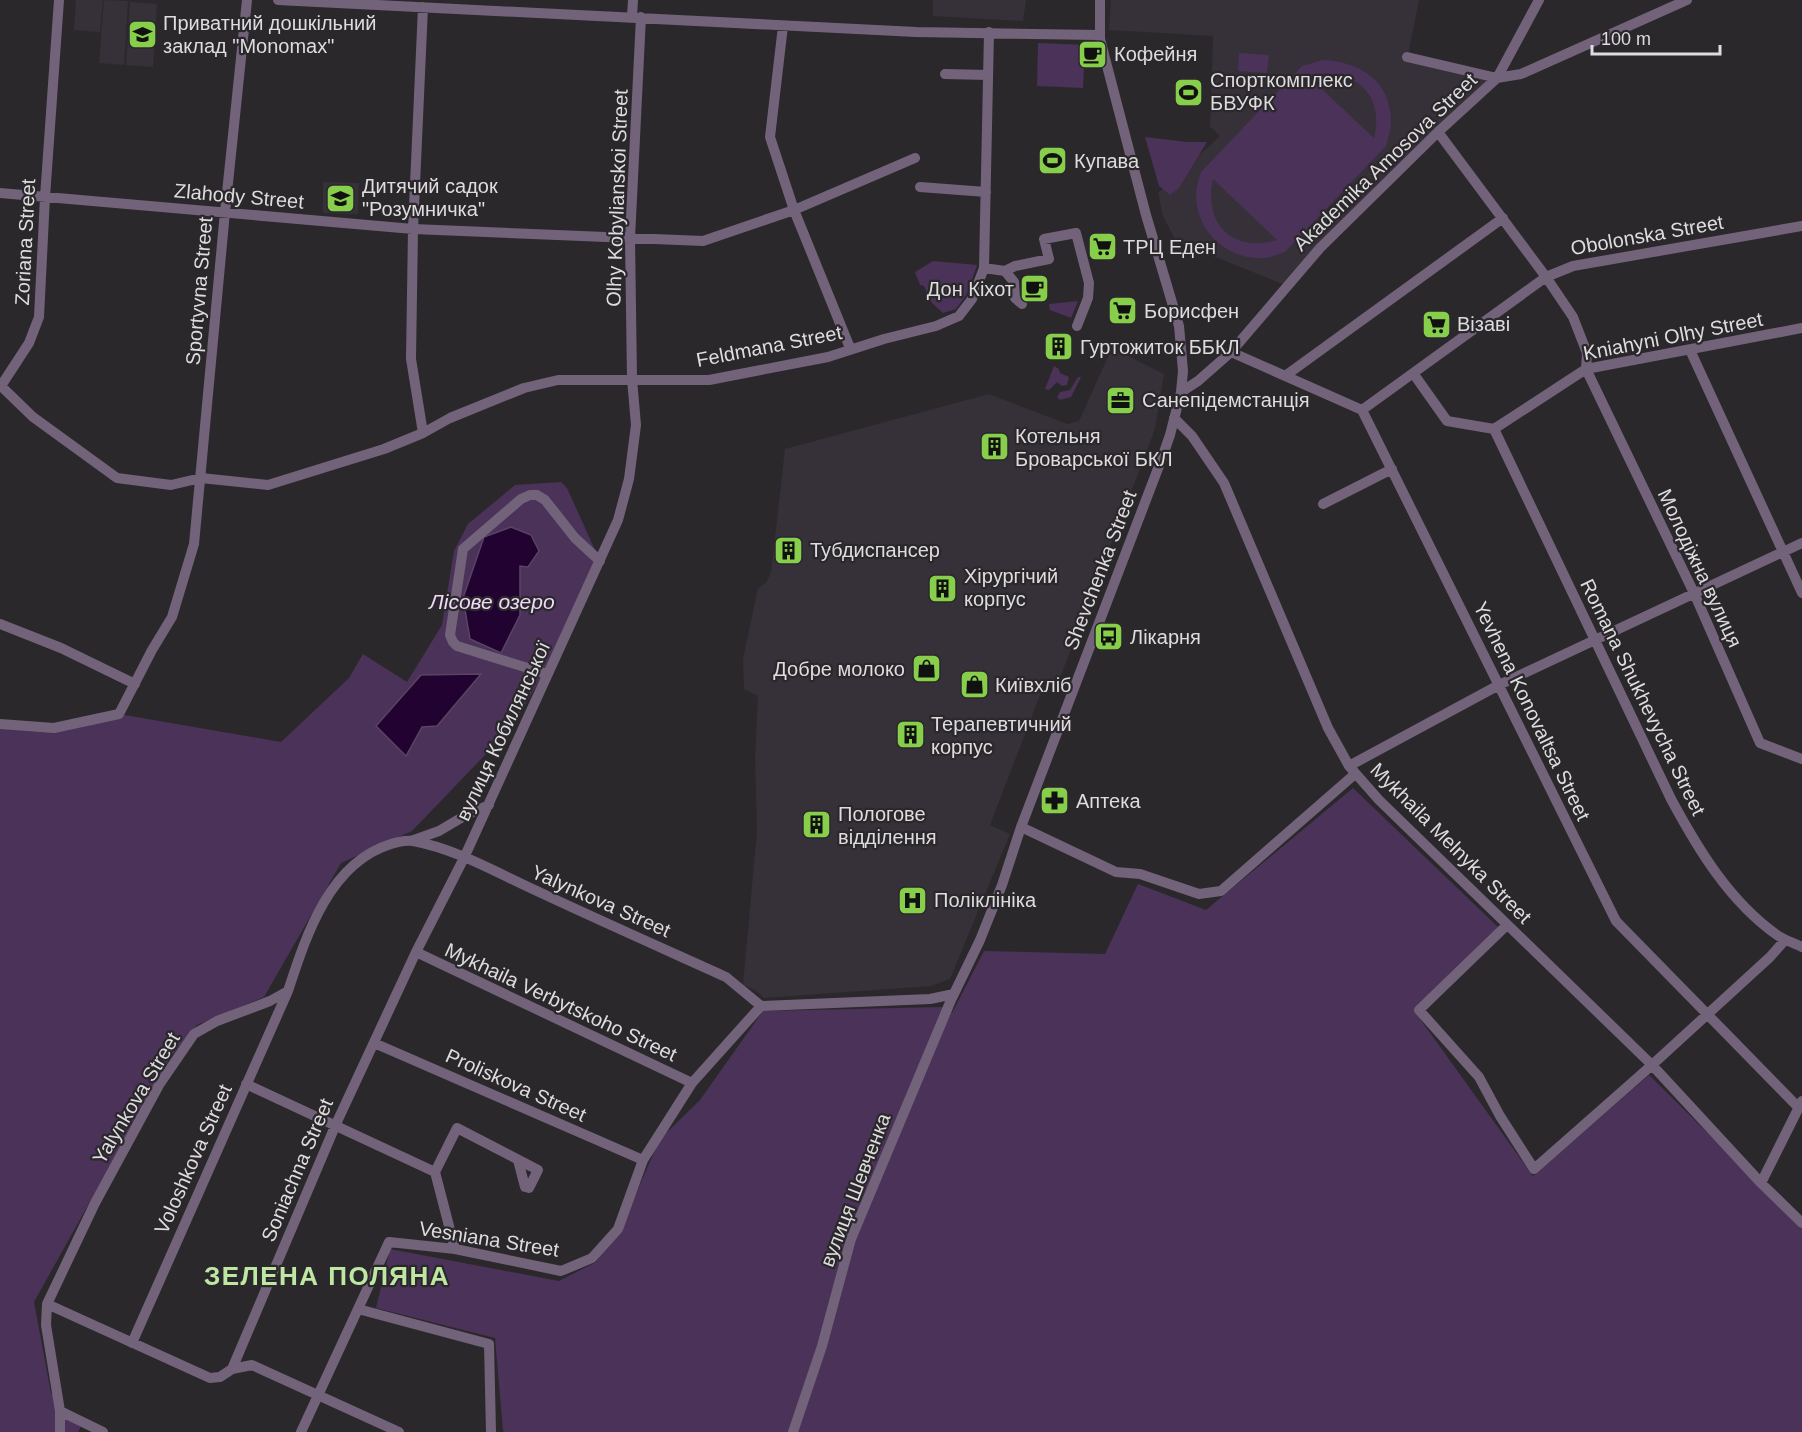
<svg xmlns="http://www.w3.org/2000/svg" width="1802" height="1432" font-family="Helvetica,sans-serif">
<style>
.built{fill:#363039}
.green{fill:#4b3258;fill-rule:evenodd}
.water{fill:#220230;stroke:#5a4364;stroke-width:1.5}
.lines{fill:none;stroke-linecap:round;stroke-linejoin:round}
.minor{stroke:#72637a;stroke-width:10}
.labels{text-anchor:middle;dominant-baseline:central;stroke-width:4.5;stroke-linejoin:round;paint-order:stroke}
.poi-label{font-size:20px;fill:#dedcdf;stroke:#2b282c;text-anchor:start}
.street-label{font-size:20px;fill:#dedcdf;stroke:#2b282c}
.water-label{font-size:21px;font-style:italic;fill:#efdafa;stroke:#2b282c}
.district-label{font-size:26px;font-weight:bold;letter-spacing:1.5px;fill:#bee7a3;stroke:#2b282c}
</style>
<rect width="100%" height="100%" fill="#2b282c"/>
<path class="built" d="M76,0H103L100,32L74,30Z
M104,0L128,1L124,65L99,63Z
M933,0H1026L1023,21L933,16Z
M1111,0H1419L1407,61L1486,81L1285,285L1176,241L1163,216L1158,193L1220,136L1210,126L1213,36L1109,30Z
M130,2L157,4L153,67L126,65Z
M323,182L359,183L358,214L323,213Z
M1112,348L1164,374L1155,429L1057,686L1045,682L990,825L1010,834L950,979L931,986L764,998L755,990L743,985L757,831L755,758L758,696L744,689L743,659L758,588L766,583L771,573L785,449L989,394L1067,424L1079,421Z"/>
<path class="green" d="M1038,43L1085,45L1083,88L1037,86Z
M1239,53L1269,55L1267,73L1238,71Z
M1323,60C1361,62 1391,81 1391,122C1391,130 1388,138 1386,146L1285,252C1278,254 1270,258 1263,258C1227,260 1196,231 1196,195C1196,188 1199,179 1201,172L1302,66ZM1325,73C1364,76 1383,100 1374,138L1310,78ZM1213,179L1277,240C1233,253 1203,224 1213,179Z
M1145,137L1187,142H1207L1179,188L1170,195L1159,186Z
M933,261L977,265L967,294L956,309L943,313L932,303L924,286L920,285L915,272Z
M1078,301L1071,318L1050,310L1049,304Z
M1054,366L1059,369L1060,373L1069,377L1067,385L1062,386L1057,382L1049,390L1045,389Z
M1078,377H1081L1071,397L1060,400L1057,397L1060,392L1070,390Z
M561,482L567,488L600,561L567,635L511,728L412,831L341,863L264,997L197,1025L170,1058L34,1302L51,1393L81,1426L78,1432H0V724L54,728L119,714L281,742L349,678L363,654L407,682L442,625L454,551L468,524L515,485ZM421,675L437,725L376,726Z
M1353,788L1499,928L1415,1012L1533,1176L1649,1075L1802,1226V1432H505L503,1431L495,1338L376,1308L390,1249L559,1281L596,1262L619,1232L660,1139L700,1100L763,1011L942,1007L952,1013L984,951L1105,954L1138,884L1206,910Z"/>
<path class="water" d="M511,527L531,535L539,551L528,567L520,566V615L501,653L470,639L463,598L484,537Z
M481,674L437,726L422,727L406,756L376,726L421,675Z"/>
<g class="lines">
<path class="minor" d="M59,0L45,197L39,317L29,343L1,386L33,417L117,478L171,485L201,478L268,485L384,449L423,433L450,418L524,388L558,380H709L828,357L884,339L936,326L959,316L972,299L984,268L989,32
M278,0L916,32L1099,35
M423,7L413,229L411,359L423,433
M632,17L633,0
M783,26L770,137L794,210L850,348
M1407,57L1497,78L1539,0
M945,74L988,75
M1438,132L1546,277L1573,317L1587,353L1586,369L1694,593L1760,743L1802,759
M920,187L986,192
M0,193L413,229L703,241L794,210L915,158
M984,268L1005,271L1014,282L1015,298L1022,304
M1005,271L1015,266L1049,259L1044,239L1076,233L1089,283L1088,298L1077,326
M1690,350L1802,593
M1231,352L1362,410L1616,921L1799,1108
M1413,373L1447,421L1494,429L1586,369L1802,328
M1285,376L1503,218
M1181,392L1198,381L1231,352L1320,248L1438,132L1497,78L1521,74L1687,0
M1362,410L1546,277L1573,266L1802,226
M1174,418L1192,436L1224,483L1328,728L1349,766L1379,800L1652,1065L1761,1183L1802,1223
M1494,429L1671,799C1698,849 1729,901 1777,935C1784,940 1794,943 1802,947
M1323,504L1392,469
M0,624L61,648L135,684
M547,674L457,646L453,642L450,635L463,549L521,499L530,495H537L545,500L575,538L600,561
M0,724L54,728L119,714L152,650L172,617L194,544L225,212L247,0
M1349,766L1499,685L1802,543
M1021,827L1116,872L1140,874L1199,894L1221,891L1355,774
M411,841L439,831L466,815L489,805
M1507,925L1419,1010L1479,1077L1500,1116L1534,1169L1652,1065L1770,957L1785,940
M416,952L692,1083
M761,1006L930,999L954,994
M374,1043L643,1160
M246,1084L435,1172L455,1249
M435,1172L457,1128L538,1170L529,1188L525,1187L518,1160
M1761,1183L1802,1101
M47,1304L210,1378L220,1377L232,1369L252,1365L399,1432
M358,1309L489,1344L491,1432
M132,1343L288,991
M232,1369L336,1124L416,952L464,858L618,520L629,479L636,425L632,379L630,238L641,17
M60,1411L103,1432
M60,1432V1411L46,1325L47,1304L95,1203L159,1085L194,1034L217,1021L270,1001L288,991C306,936 329,863 391,844C397,842 407,840 413,841C457,849 499,874 539,892C601,921 664,949 726,977L761,1006
M301,1432L389,1242L455,1249L561,1271L592,1258L618,1229L643,1160L692,1083L761,1006
M793,1432L822,1346L851,1239L951,1000L980,940L1002,885L1021,827L1162,458L1170,435L1181,392L1183,371L1179,326L1146,215L1100,39V0"/>
</g>
<defs>
<symbol id="school-square" viewBox="-11 -11 22 22"><rect x="-9" y="-9" width="18" height="18" rx="4" fill="#87cf4a" stroke="#2b282c"/><path d="M0-5L7-2L0 1L-7-2ZM-4 1L0 2.5L4 1V4Q0 6-4 4Z" fill="#111"/></symbol>
<symbol id="cafe-square" viewBox="-11 -11 22 22"><rect x="-9" y="-9" width="18" height="18" rx="4" fill="#87cf4a" stroke="#2b282c"/><path d="M-5.5-4.5H6V0H3Q3 3.5 0 3.5H-2.5Q-5.5 3.5-5.5 0ZM3-3.2v2h1.7v-2ZM-6 4.5H4V6H-6Z" fill="#111"/></symbol>
<symbol id="stadium-square" viewBox="-11 -11 22 22"><rect x="-9" y="-9" width="18" height="18" rx="4" fill="#87cf4a" stroke="#2b282c"/><path d="M0-5a6.5 5 0 1 0 0 10a6.5 5 0 1 0 0-10ZM-3.5-1.8h7v3.6h-7Z" fill="#111"/></symbol>
<symbol id="supermarket-square" viewBox="-11 -11 22 22"><rect x="-9" y="-9" width="18" height="18" rx="4" fill="#87cf4a" stroke="#2b282c"/><path d="M-6-5.5h2.5l.6 2H6L4.5 2H-2.5L-4.4-4H-6ZM-1.5 3.2a1.3 1.3 0 1 0 .1 0ZM3 3.2a1.3 1.3 0 1 0 .1 0Z" fill="#111"/></symbol>
<symbol id="building-square" viewBox="-11 -11 22 22"><rect x="-9" y="-9" width="18" height="18" rx="4" fill="#87cf4a" stroke="#2b282c"/><path d="M-4-6H4V6H1V3H-1V6H-4ZM-2.5-4.3h1.7v1.8h-1.7ZM.8-4.3h1.7v1.8H.8ZM-2.5-1h1.7V.8h-1.7ZM.8-1h1.7V.8H.8Z" fill="#111"/></symbol>
<symbol id="office-square" viewBox="-11 -11 22 22"><rect x="-9" y="-9" width="18" height="18" rx="4" fill="#87cf4a" stroke="#2b282c"/><path d="M-6-3h4V-5.5h4V-3h4V5H-6ZM-1-4.5V-3h2v-1.5ZM-6 0V1H6V0Z" fill="#111"/></symbol>
<symbol id="bus-square" viewBox="-11 -11 22 22"><rect x="-9" y="-9" width="18" height="18" rx="4" fill="#87cf4a" stroke="#2b282c"/><path d="M-5-6H5V4H4V6H2V4H-2V6H-4V4H-5ZM-3.5-4V0h7V-4ZM-3.5 1.2v1.5H-2V1.2ZM2 1.2v1.5H3.5V1.2Z" fill="#111"/></symbol>
<symbol id="shop-square" viewBox="-11 -11 22 22"><rect x="-9" y="-9" width="18" height="18" rx="4" fill="#87cf4a" stroke="#2b282c"/><path d="M-5-2.5h2.3a2.7 3.5 0 0 1 5.4 0H5L5.5 6h-11ZM-1.5-2.5h3a1.5 2.3 0 0 0-3 0Z" fill="#111"/></symbol>
<symbol id="pharmacy-square" viewBox="-11 -11 22 22"><rect x="-9" y="-9" width="18" height="18" rx="4" fill="#87cf4a" stroke="#2b282c"/><path d="M-2-6h4v4h4v4h-4v4h-4v-4h-4v-4h4Z" fill="#111"/></symbol>
<symbol id="hospital-square" viewBox="-11 -11 22 22"><rect x="-9" y="-9" width="18" height="18" rx="4" fill="#87cf4a" stroke="#2b282c"/><path d="M-5-5h3v3.5h4V-5h3V5h-3V1.5h-4V5h-3Z" fill="#111"/></symbol>
</defs>
<g fill-rule="evenodd">
<use href="#school-square" x="126" y="18" width="33" height="33"/>
<use href="#cafe-square" x="1076" y="38" width="33" height="33"/>
<use href="#stadium-square" x="1172" y="76" width="33" height="33"/>
<use href="#stadium-square" x="1036" y="144" width="33" height="33"/>
<use href="#school-square" x="324" y="182" width="33" height="33"/>
<use href="#supermarket-square" x="1086" y="230" width="33" height="33"/>
<use href="#cafe-square" x="1018" y="272" width="33" height="33"/>
<use href="#supermarket-square" x="1106" y="294" width="33" height="33"/>
<use href="#supermarket-square" x="1420" y="308" width="33" height="33"/>
<use href="#building-square" x="1042" y="330" width="33" height="33"/>
<use href="#office-square" x="1104" y="384" width="33" height="33"/>
<use href="#building-square" x="978" y="430" width="33" height="33"/>
<use href="#building-square" x="772" y="534" width="33" height="33"/>
<use href="#building-square" x="926" y="572" width="33" height="33"/>
<use href="#bus-square" x="1092" y="620" width="33" height="33"/>
<use href="#shop-square" x="910" y="652" width="33" height="33"/>
<use href="#shop-square" x="958" y="668" width="33" height="33"/>
<use href="#building-square" x="894" y="718" width="33" height="33"/>
<use href="#pharmacy-square" x="1038" y="784" width="33" height="33"/>
<use href="#building-square" x="800" y="808" width="33" height="33"/>
<use href="#hospital-square" x="896" y="884" width="33" height="33"/>
</g>
<g class="labels">
<g class="poi-label">
<text x="163" y="23">Приватний дошкільний<tspan x="163" dy="23">заклад "Monomax"</tspan></text>
<text x="1114" y="54">Кофейня</text>
<text x="1210" y="80">Спорткомплекс<tspan x="1210" dy="23">БВУФК</tspan></text>
<text x="1074" y="161">Купава</text>
<text x="362" y="186">Дитячий садок<tspan x="362" dy="23">"Розумничка"</tspan></text>
<text x="1123" y="247">ТРЦ Еден</text>
<text x="1014" y="289" text-anchor="end">Дон Кіхот</text>
<text x="1144" y="311">Борисфен</text>
<text x="1457" y="324">Візаві</text>
<text x="1080" y="347">Гуртожиток ББКЛ</text>
<text x="1142" y="400">Санепідемстанція</text>
<text x="1015" y="436">Котельня<tspan x="1015" dy="23">Броварської БКЛ</tspan></text>
<text x="810" y="550">Тубдиспансер</text>
<text x="964" y="576">Хірургічий<tspan x="964" dy="23">корпус</tspan></text>
<text x="1130" y="637">Лікарня</text>
<text x="905" y="669" text-anchor="end">Добре молоко</text>
<text x="995" y="685">Київхліб</text>
<text x="931" y="724">Терапевтичний<tspan x="931" dy="23">корпус</tspan></text>
<text x="1076" y="801">Аптека</text>
<text x="838" y="814">Пологове<tspan x="838" dy="23">відділення</tspan></text>
<text x="934" y="900">Поліклініка</text>
</g>
<g class="street-label">
<text transform="translate(1385 162) rotate(-44)">Akademika Amosova Street</text>
<text transform="translate(239 196) rotate(5)">Zlahody Street</text>
<text transform="translate(617 198) rotate(-88)">Olhy Kobylianskoi Street</text>
<text transform="translate(1647 235) rotate(-10)">Obolonska Street</text>
<text transform="translate(25 242) rotate(-87)">Zoriana Street</text>
<text transform="translate(199 291) rotate(-85)">Sportyvna Street</text>
<text transform="translate(1673 336) rotate(-11)">Kniahyni Olhy Street</text>
<text transform="translate(769 346) rotate(-11)">Feldmana Street</text>
<text transform="translate(1700 568) rotate(65)">Молодіжна вулиця</text>
<text transform="translate(1100 570) rotate(-69)">Shevchenka Street</text>
<text transform="translate(1643 697) rotate(64)">Romana Shukhevycha Street</text>
<text transform="translate(1532 711) rotate(64)">Yevhena Konovaltsa Street</text>
<text transform="translate(503 731) rotate(-65)">вулиця Кобилянської</text>
<text transform="translate(1451 843) rotate(45)">Mykhaila Melnyka Street</text>
<text transform="translate(601 901) rotate(24)">Yalynkova Street</text>
<text transform="translate(561 1002) rotate(25)">Mykhaila Verbytskoho Street</text>
<text transform="translate(516 1085) rotate(24)">Proliskova Street</text>
<text transform="translate(136 1098) rotate(-59)">Yalynkova Street</text>
<text transform="translate(193 1159) rotate(-66)">Voloshkova Street</text>
<text transform="translate(297 1170) rotate(-67)">Soniachna Street</text>
<text transform="translate(855 1190) rotate(-69)">вулиця Шевченка</text>
<text transform="translate(489 1239) rotate(9)">Vesniana Street</text>
</g>
<g class="water-label">
<text x="492" y="601">Лісове озеро</text>
</g>
<g class="district-label">
<text x="327" y="1276">ЗЕЛЕНА ПОЛЯНА</text>
</g>
</g>
<path d="M1592 45v9h128v-9" fill="none" stroke="#dedcdf" stroke-width="3"/>
<text x="1601" y="45" font-size="18" fill="#dedcdf" stroke="#2b282c" stroke-width="4.5" paint-order="stroke">100 m</text>
</svg>
